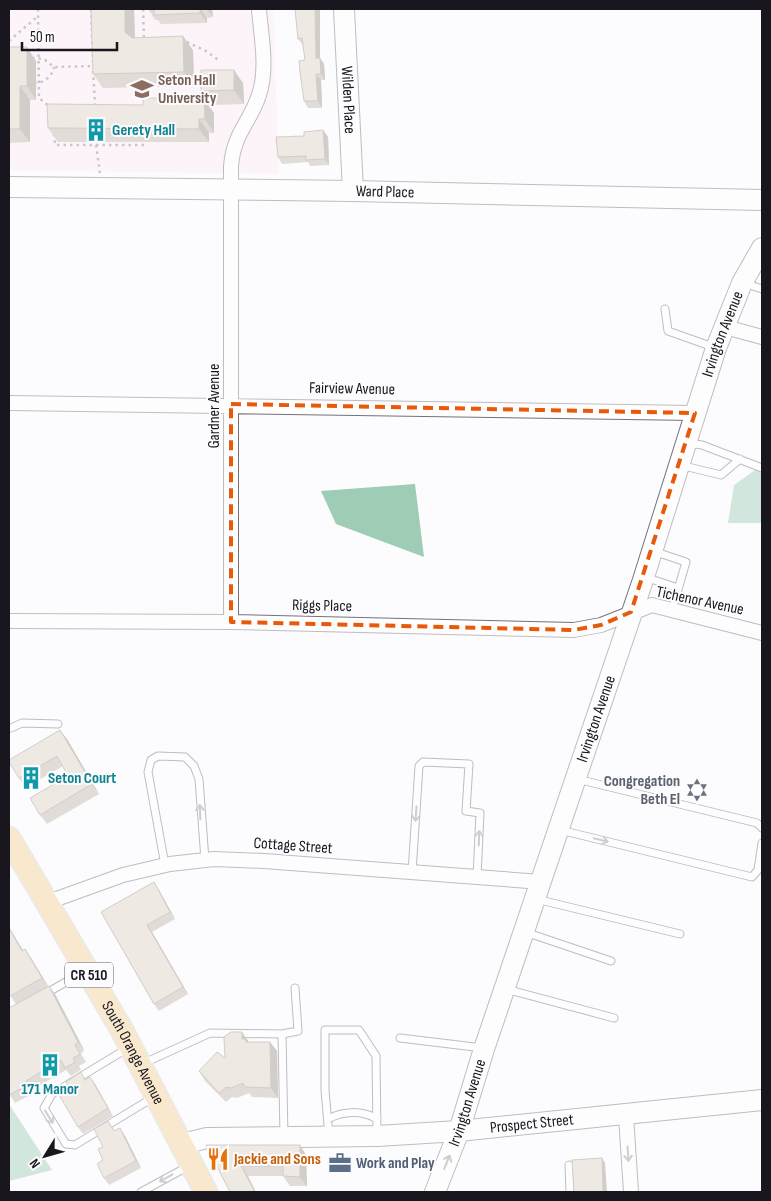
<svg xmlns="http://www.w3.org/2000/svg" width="771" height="1201" font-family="'Sofia Sans Condensed',sans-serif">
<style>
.education{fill:#feebf5}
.forest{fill:#9eccb4}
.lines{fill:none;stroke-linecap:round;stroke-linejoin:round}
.lane-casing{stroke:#756f7f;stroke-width:9}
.street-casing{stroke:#756f7f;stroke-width:16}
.secondary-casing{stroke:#756f7f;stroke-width:22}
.primary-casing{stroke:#d6d5d6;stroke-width:25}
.path{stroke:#89878c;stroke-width:2.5;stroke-dasharray:2.5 4;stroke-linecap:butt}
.lane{stroke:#fff;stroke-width:7}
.street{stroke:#fff;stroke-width:14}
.secondary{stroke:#fff;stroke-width:20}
.primary{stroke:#f2d196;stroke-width:22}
.wall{fill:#c2b5a9}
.shaded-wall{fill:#9e9489}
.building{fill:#e1d3c4;stroke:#9e9489}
.oneway{stroke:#989699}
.marked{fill:none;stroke:#e8590c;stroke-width:4;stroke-dasharray:10 6;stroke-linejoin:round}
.labels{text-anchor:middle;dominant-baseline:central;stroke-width:4;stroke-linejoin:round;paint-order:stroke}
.shield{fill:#fcfbfe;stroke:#5d5b60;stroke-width:1}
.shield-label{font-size:15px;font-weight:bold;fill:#19161d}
.education-label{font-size:16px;font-weight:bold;fill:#785e54;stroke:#fcfbfe;text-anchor:start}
.street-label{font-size:16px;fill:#19161d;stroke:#fcfbfe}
.culture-label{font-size:16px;font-weight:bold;fill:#0d838f;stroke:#fcfbfe;text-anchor:start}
.worship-label{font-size:16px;font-weight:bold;fill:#5b616d;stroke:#fcfbfe;text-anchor:end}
.food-label{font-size:16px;font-weight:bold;fill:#c56008;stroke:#fcfbfe;text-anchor:start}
.service-label{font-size:16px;font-weight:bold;fill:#4e5e75;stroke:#fcfbfe;text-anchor:start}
</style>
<rect width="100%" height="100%" fill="#fcfbfe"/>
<path class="education" d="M9,9H273L279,174L9,170Z"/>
<path class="forest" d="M762,465V523H728L734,485Z
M415,484L424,557L336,524L321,491Z
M9,1104L52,1170L9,1181Z"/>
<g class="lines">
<defs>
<path id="lane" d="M744,283L762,289
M665,309L668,331L716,348
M687,443L702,445L762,468
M680,465L721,475L740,459
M653,551L686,562L672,610
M645,577L678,588
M11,728L22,723L58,724
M577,779L757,823L762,828
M560,830L752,877L758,870L762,843
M165,865L148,772L151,760L158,756L185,757L194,766L199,779L205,860
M412,872L419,766L423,762L469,764L466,811L480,813L477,877
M536,899L680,934
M525,932L611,961
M506,989L614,1018
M45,994L83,972
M282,1034L298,1031L295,988
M400,1038L483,1048
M128,1048L52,1094L44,1108L66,1144L75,1145L154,1097
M142,1064L210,1033L282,1034L284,1137
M328,1119C343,1111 362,1110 377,1119
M329,1136L325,1090V1030H359L376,1056L377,1134
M569,1165L570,1192
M141,1192L189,1166"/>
<path id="street" d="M725,327L762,337
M9,403L695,413
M9,621L231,622L574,630L601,625L652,605L762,633
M231,622V166C234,132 250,123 259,95C268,68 261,36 259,9
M48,902L123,875L170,864L214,859L264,861L542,882
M626,1116L631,1192"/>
<g id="secondary">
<path id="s1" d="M344,9L353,191"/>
<path id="s2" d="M9,187L353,191L762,200"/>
<path id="s3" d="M182,1144L207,1138L377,1136L459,1131L762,1100"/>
<path id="s4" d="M435,1192L459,1131L484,1049L643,580L716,348L742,283L762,248"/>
</g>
<g id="primary">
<path id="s5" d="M9,838L123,1032L206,1192"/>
</g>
</defs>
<use href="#lane" class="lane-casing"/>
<use href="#street" class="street-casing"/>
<use href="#secondary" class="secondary-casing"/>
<use href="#primary" class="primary-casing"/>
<path class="path" d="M38,9L39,98L50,107
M91,9L93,63
M143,9L144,39
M9,41L38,16
M187,42L206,51L220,61
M32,58L44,59L54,67L96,66
M93,71L95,104
M34,83C44,83 52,77 54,67
M54,134L55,145H146
M96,145L100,173"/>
<use href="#lane" class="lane"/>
<use href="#street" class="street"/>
<use href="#secondary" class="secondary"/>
<use href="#primary" class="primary"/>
</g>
<path class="wall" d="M91,9H134L135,38L193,50L194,86L103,88L93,74Z
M149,9H212L213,17L207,18V23L161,24L158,20H155L149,10Z
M295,9L320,58L324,64L325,80H321L322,108H308L304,101L305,60L303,45L298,39Z
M9,47L36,61V100H30V142L9,143Z
M243,83L244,104L211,105L201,91Z
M143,105L214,113V133H209V142H58L48,128Z
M323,130L328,137L329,165L310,166L308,162L282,164L278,157L304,136Z
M67,739L99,794L47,824L40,815L68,776L63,766L25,788L19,778Z
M159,890L175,919L152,932L188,994L159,1011L154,1004L101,912Z
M9,927L23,950L31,958L48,986L55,994L84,1050L81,1054L86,1062L79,1066L81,1070L71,1076L66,1070L32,1090L34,1093L15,1103L9,1094L16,1004L9,994Z
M249,1042H270L277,1051L278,1098L252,1097L249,1093L237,1098L232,1097L226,1102L205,1081L199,1071L225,1058Z
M86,1080L95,1084L113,1116L83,1134L78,1127Z
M114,1131L125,1136L141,1168L109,1185L104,1178L103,1147Z
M206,1145L306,1155L307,1186H290L283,1176H248Z"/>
<path class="shaded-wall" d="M125,9H134L135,46L125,32Z
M200,9L207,18V23L200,13Z
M207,9H212L213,17Z
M315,9H320V58L324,64L325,80L321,74L316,58Z
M183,36L193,50L194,86L184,72Z
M27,47L36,61V100L27,86Z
M234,70L243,83L244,104L234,90Z
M316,74L321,80L322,108L318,101Z
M20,86L30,100V142L20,129Z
M204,99L214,113V133L205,119Z
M199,119L209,133V142L199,129Z
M323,130L328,137L329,165L325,159Z
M60,730L67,739L99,794L92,784Z
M154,882L159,890L175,919L170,912Z
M147,925L152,932L188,994L183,987Z
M9,927L28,960L22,951L9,928Z
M25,949L31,958L48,986L42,978Z
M49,986L55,994L84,1050L78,1042Z
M242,1032L249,1042L253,1048L242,1039Z
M270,1042L277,1051L278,1098L271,1088Z
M90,1077L95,1084L113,1116L108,1108Z
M120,1128L125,1136L141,1168L136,1161Z
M300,1145L306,1155L307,1186L300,1177Z
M602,1158L605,1163L607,1192H603Z
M241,1166L248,1176L256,1192H255Z"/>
<path class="building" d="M91,9H125V32L132,38L183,36L184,72L93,74Z
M149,9H200V13L154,15V10H149Z
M295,9H315L316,58H320L321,74H316L318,101H304L300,72L299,61L305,60L302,38L298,39Z
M9,47H27V86H20V129H9Z
M201,70H234V90L201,91Z
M143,98L204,99L205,119H199V129L48,128L47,104L143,105Z
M323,130L325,159L306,160V156L278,157L276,137L304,136V132Z
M60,730L92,784L40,815L30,798L68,776L57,756L19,778L9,762V760Z
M154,882L170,912L147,925L183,987L154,1004L101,912Z
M9,928L22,951L25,949L42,978L10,996L9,994Z
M49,986L78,1042L75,1045L80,1054L73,1058L75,1062L65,1068L61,1060L26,1081L28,1085L9,1095V1008Z
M231,1032H242V1039H246V1042H270L271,1088L245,1087L243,1083L231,1088L226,1087L219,1093L199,1071L217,1052L225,1058L224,1037Z
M81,1072L85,1080L90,1077L108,1108L78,1127L59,1095L70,1089L66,1082Z
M108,1121L114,1131L120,1128L136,1161L104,1178L98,1166V1163L103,1160L98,1149L103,1147L94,1129Z
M206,1145H300V1177L283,1176V1166H241L255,1192H230Z
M602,1158L603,1192H574L572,1160Z"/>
<defs><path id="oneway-shaft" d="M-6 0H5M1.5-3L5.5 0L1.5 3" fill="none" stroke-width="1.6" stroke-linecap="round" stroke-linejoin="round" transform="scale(1.25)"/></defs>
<g class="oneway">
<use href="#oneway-shaft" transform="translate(200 812) rotate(-92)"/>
<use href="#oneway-shaft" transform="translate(416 814) rotate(94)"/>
<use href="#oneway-shaft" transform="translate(479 838) rotate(-88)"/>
<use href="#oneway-shaft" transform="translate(601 840) rotate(14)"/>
<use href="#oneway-shaft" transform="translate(49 1117) rotate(58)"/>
<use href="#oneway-shaft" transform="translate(628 1154) rotate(87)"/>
<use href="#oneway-shaft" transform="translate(447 1162) rotate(-68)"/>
<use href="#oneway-shaft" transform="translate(166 1178) rotate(151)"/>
</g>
<path d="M0 0H771V1201H0ZM231,404L695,413L631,612L601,625L574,630L231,622Z" fill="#fcfbfe" fill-opacity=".55" fill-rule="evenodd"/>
<path class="marked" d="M231,404L695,413L631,612L601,625L574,630L231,622Z"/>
<defs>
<symbol id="university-bare" viewBox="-9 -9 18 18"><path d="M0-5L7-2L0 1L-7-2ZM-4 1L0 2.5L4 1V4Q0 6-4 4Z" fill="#8d6e63" stroke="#fcfbfe" stroke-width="2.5" paint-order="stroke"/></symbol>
<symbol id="building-bare" viewBox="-9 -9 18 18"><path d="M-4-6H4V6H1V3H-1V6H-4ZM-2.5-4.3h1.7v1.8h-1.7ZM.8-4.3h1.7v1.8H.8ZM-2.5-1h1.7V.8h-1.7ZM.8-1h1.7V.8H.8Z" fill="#0f9aa8" stroke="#fcfbfe" stroke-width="2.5" paint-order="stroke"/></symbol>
<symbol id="synagogue-bare" viewBox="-9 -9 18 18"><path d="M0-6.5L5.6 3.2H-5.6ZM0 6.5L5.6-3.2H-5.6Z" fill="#6b7280" stroke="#fcfbfe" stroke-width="2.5" paint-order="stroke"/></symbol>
<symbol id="restaurant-bare" viewBox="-9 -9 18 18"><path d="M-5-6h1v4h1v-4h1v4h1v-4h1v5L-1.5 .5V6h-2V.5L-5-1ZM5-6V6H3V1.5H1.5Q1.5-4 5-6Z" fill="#e8710a" stroke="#fcfbfe" stroke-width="2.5" paint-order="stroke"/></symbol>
<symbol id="office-bare" viewBox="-9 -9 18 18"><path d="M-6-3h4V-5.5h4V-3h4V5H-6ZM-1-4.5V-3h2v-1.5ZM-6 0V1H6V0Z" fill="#5c6f8a" stroke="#fcfbfe" stroke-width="2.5" paint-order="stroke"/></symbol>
</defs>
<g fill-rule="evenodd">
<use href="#university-bare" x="126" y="73" width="32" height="32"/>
<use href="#building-bare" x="80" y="114" width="32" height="32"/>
<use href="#building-bare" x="15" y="762" width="32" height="32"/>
<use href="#synagogue-bare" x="681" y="774" width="32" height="32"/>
<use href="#building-bare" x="34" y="1049" width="32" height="32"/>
<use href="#restaurant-bare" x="202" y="1143" width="32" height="32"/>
<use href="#office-bare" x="324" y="1147" width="32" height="32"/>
</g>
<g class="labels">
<rect class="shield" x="65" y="962.5" width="48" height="25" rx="4"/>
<g class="shield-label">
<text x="89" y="975">CR 510</text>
</g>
<g class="education-label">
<text x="158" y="80">Seton Hall<tspan x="158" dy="18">University</tspan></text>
</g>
<g class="street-label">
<text stroke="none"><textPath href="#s1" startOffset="91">Wilden Place</textPath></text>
<text stroke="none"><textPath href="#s2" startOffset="376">Ward Place</textPath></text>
<text stroke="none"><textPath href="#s4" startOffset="905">Irvington Avenue</textPath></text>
<text transform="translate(352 389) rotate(1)">Fairview Avenue</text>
<text transform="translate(214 406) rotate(-90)">Gardner Avenue</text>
<text transform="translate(700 601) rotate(12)">Tichenor Avenue</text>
<text transform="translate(322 606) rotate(1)">Riggs Place</text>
<text stroke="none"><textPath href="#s4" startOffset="500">Irvington Avenue</textPath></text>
<text transform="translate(293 846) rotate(4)">Cottage Street</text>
<text stroke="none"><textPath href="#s5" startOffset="248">South Orange Avenue</textPath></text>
<text stroke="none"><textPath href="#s4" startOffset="95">Irvington Avenue</textPath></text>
<text stroke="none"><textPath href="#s3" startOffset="351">Prospect Street</textPath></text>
</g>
<g class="culture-label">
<text x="112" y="130">Gerety Hall</text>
<text x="48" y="778">Seton Court</text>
<text x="50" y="1089" text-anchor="middle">171 Manor</text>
</g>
<g class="worship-label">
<text x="680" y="781">Congregation<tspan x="680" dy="18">Beth El</tspan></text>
</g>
<g class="food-label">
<text x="234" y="1159">Jackie and Sons</text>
</g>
<g class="service-label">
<text x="356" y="1163">Work and Play</text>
</g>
</g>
<rect width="771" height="1201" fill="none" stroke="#19161d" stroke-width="20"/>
<g transform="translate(45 1156) rotate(233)" stroke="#fcfbfe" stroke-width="4" paint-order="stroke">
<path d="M0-4L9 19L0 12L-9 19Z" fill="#19161d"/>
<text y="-8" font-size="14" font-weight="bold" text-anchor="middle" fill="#19161d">N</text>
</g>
<path d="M22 42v8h95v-8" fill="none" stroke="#19161d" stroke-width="2.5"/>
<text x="30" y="42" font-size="15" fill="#19161d" stroke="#fcfbfe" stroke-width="4" paint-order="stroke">50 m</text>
</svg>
